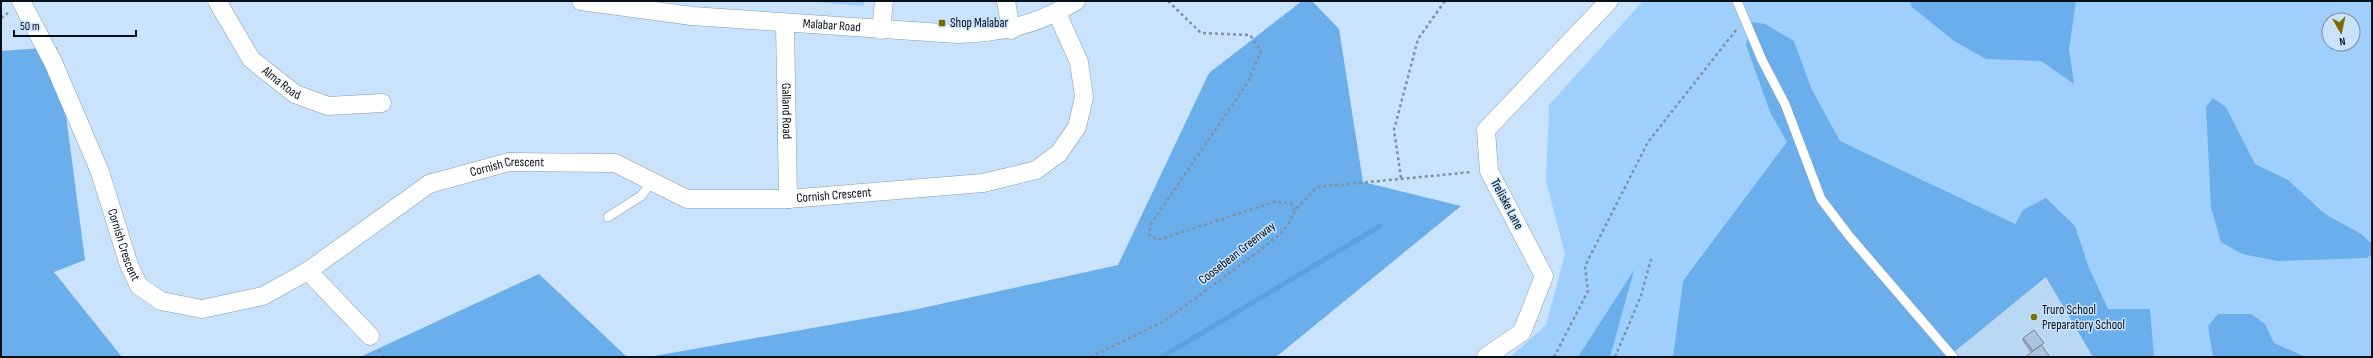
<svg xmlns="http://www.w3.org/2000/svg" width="2373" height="358" font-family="'Sofia Sans Condensed',sans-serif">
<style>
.built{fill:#b8d8f4}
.green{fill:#9fcffc;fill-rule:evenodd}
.forest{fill:#6baeec}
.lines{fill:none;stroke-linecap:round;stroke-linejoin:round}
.stream{stroke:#5da0dd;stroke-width:5}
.service-casing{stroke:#849cb2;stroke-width:10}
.minor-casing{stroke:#849cb2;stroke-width:19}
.path{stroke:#7f92a5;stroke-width:2.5;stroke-dasharray:3 3;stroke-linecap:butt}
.service{stroke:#fff;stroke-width:9}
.minor{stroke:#fff;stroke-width:18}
.wall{fill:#93a8bc}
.building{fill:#abc3db;stroke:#788899}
.poi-dot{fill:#7d6b03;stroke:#cae3fc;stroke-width:1.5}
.labels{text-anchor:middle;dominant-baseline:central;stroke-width:3;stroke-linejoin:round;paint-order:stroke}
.poi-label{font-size:13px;fill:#070f18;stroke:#cae3fc;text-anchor:start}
.street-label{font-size:13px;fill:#070f18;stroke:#cae3fc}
</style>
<rect width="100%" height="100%" fill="#cae3fc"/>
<path class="built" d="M2047,276L2094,357H1948Z"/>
<path class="green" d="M802,1H864V6Z
M1643,1H2372V357H2093L2015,225L1683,281L1673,357H1510L1546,325L1565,254L1546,181L1549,105ZM2329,20H2353V44H2329Z"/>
<path class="forest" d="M1302,1H1312L1339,29L1363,182L1461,206L1276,357H649L913,310L1118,265L1209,73Z
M1910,1H2076L2069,49L2074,84L2041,61L1986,59L1954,41L1912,7Z
M1752,22L1765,24L1794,41L1811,88L1840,141L2015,224L2023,210L2046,198L2075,226L2089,268L2108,309H2150L2154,357H2093L2046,277L1948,357H1673L1683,281L1787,142L1770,112L1746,45Z
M57,47L85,260L54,272L122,357H1V51Z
M2213,98L2226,107L2255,164L2288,180L2325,214L2361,234L2372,244V254L2367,258L2277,261L2242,254L2221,242L2211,207L2206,107Z
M1634,270L1610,357H1578Z
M539,274L627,357H359H360Z
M2218,314H2251L2265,324L2274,343L2306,357H2213L2208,326Z"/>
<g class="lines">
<path class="stream" d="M1162,357L1380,226"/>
<defs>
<path id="service" d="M1737,1L1762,60L1785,104L1821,199L1850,237L1953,357
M608,217L641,196L652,182"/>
<g id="minor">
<path id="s1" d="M21,1L53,62L100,172L129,265L139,286L161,301L202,309L263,296L308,271L429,184L509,162L615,163L687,199H788L983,183L1036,170L1059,153L1077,127L1084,97L1079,62L1057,13"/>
<path id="s2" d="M217,1L251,59L295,94L328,106L382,103"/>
<path id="s3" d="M581,1L692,16L957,34C1001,33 1038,25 1076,1"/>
<path d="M1006,1L1011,30"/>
<path id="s4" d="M785,23L788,199"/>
<path d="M881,30L884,1"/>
<path d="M308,271L370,336"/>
<path d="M1486,357L1522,332L1544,276L1489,171L1486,130L1609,1"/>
</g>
</defs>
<use href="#service" class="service-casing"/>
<use href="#minor" class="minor-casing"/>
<path class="path" d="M1168,1L1201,33L1250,35L1261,51L1248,82L1151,224L1149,235L1158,240L1274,202L1291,203L1295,210
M1,18L8,13
M1401,178L1394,130L1418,39L1445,1
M379,350L384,357
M1090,357L1163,322L1255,254L1278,236L1288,225L1295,210L1317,187L1472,172
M1554,357L1588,291L1585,266L1648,142L1736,30
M1615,357L1641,296L1651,259"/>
<use href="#service" class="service"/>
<use href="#minor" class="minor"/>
</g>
<path class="wall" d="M2023,338L2043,346L2031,353L2022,340Z"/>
<path class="building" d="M2034,330L2044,343L2033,351L2023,338Z
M2041,345L2050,357H2025Z"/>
<g class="poi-dot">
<rect x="938" y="19" width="8" height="8" rx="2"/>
<circle cx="2034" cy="317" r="4"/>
</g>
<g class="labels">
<g class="poi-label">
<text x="950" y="23">Shop Malabar</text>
<text x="2042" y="310">Truro School<tspan x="2042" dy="15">Preparatory School</tspan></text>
</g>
<g class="street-label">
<text stroke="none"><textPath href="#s3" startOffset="252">Malabar Road</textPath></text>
<text stroke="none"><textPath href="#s2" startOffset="106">Alma Road</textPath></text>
<text stroke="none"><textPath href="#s4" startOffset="88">Galland Road</textPath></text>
<text stroke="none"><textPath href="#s1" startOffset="721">Cornish Crescent</textPath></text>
<text stroke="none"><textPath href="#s1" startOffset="1057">Cornish Crescent</textPath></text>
<text transform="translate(1507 204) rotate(62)">Treliske Lane</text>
<text stroke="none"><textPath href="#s1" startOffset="265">Cornish Crescent</textPath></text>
<text transform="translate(1237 253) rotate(-38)">Coosebean Greenway</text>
</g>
</g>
<rect width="2373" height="358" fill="none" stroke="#070f18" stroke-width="4"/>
<g transform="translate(2341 32) rotate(171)"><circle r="19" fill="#cae3fc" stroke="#7c8ea1"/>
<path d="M0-3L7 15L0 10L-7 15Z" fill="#7d6b03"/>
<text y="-6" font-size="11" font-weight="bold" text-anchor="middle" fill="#070f18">N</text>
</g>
<path d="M14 30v6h122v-6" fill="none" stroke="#070f18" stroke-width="2"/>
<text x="20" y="30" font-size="12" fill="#070f18" stroke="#cae3fc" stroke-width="3" paint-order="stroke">50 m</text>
</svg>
